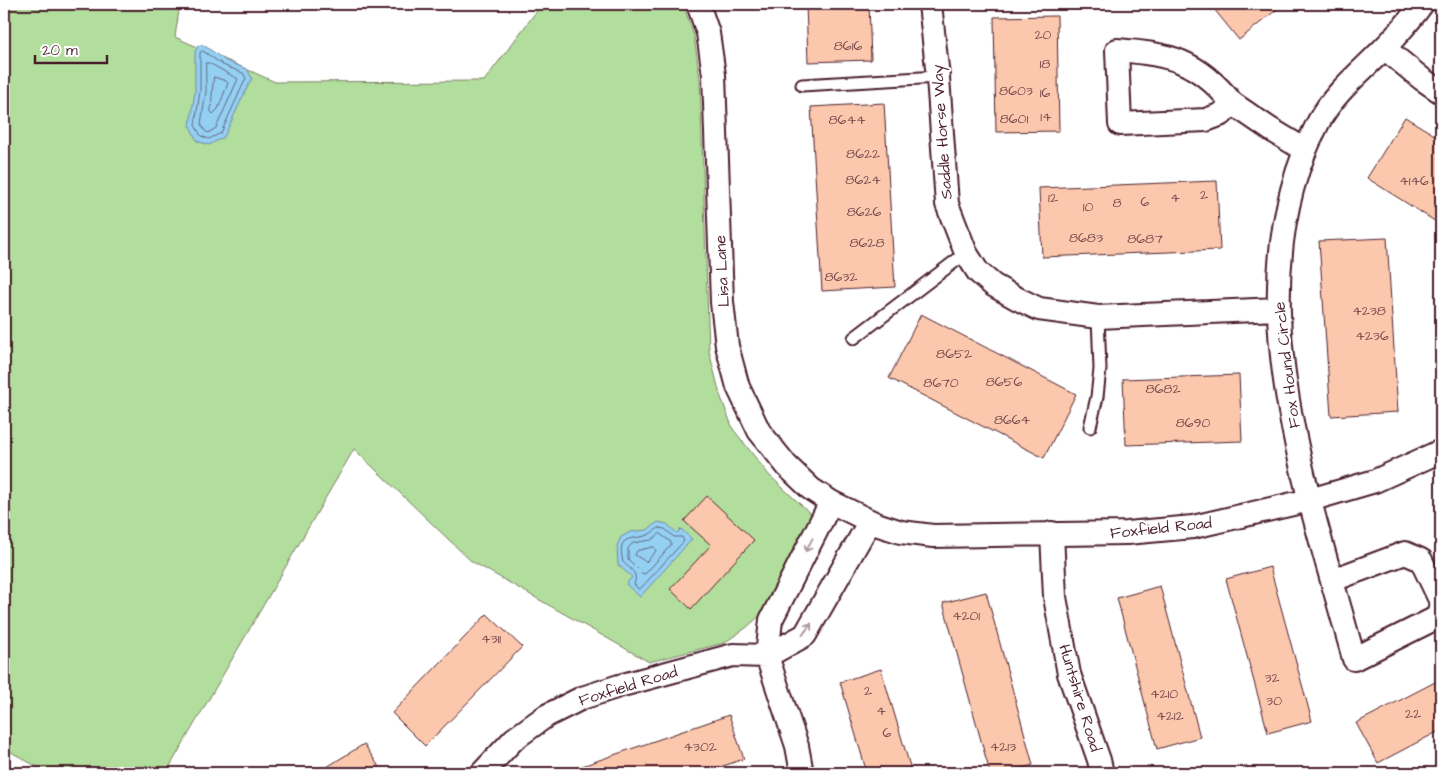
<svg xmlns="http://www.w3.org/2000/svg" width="1445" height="777" font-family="'Architects Daughter',sans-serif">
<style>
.green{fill:#b1de9c;stroke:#7e7e64}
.water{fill:#93d0f4;stroke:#7689a4}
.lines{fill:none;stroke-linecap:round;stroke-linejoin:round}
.shore{stroke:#67667b;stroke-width:1}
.building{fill:#fcc8ad;stroke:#4a1f2b}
.lane-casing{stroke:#4a1f2b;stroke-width:15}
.street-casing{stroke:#4a1f2b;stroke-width:26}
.lane{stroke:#fff;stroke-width:11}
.street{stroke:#fff;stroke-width:22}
.oneway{stroke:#ae9aa0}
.labels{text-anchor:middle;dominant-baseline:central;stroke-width:4;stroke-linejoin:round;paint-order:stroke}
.number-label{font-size:14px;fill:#76494c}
.street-label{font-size:16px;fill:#4a1f2b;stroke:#fff}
</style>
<rect width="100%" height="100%" fill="#fff"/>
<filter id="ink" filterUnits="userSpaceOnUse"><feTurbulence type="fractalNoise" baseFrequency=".02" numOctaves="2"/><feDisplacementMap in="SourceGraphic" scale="10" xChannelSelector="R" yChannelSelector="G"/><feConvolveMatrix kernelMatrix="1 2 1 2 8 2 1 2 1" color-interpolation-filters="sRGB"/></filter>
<g filter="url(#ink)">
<path class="green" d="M4,4H180L175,37L275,82L484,81L542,4H683L694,36L700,79L709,351L720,395L733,429L769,475L814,517L764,612L746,628L724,643L649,662L471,561L354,449L166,773H48L4,748Z"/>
<path class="water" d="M198,45L205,46L226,61L247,69L252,78L245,92L224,137L209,145L197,141L190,126L195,91V52Z
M658,522L667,524L677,533L681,529L692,539L640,597L626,584L632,577L618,565L617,546L621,537L630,532L647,530Z"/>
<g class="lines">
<path class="shore" d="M203,51L223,65L243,73L246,78L221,133L209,139L201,136L195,125L200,91V53Z
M206,63H209L238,79L216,128L208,133L205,131L201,124L206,92Z
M214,77L226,81L228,83L218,109L213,114L211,112Z
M659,528L665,529L674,537H682L684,541L641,588L638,589L634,584C639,573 630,569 623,562C616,533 632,541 648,535C652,533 655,530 659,528Z
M660,534L671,542V545L646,573L643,574L628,559V548L633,543L651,540Z
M654,547L656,551L646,562L635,555L637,551Z"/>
</g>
<path class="building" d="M806,4H869L871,60L808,62Z
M1210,4H1278L1281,6L1239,40Z
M1057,16L1059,131L996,132L994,17Z
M884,103L895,287L822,291L811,107Z
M1405,117L1441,139V225L1367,178Z
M1217,181L1220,250L1042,257L1039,188Z
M1387,238L1398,412L1331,416L1319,241Z
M921,314L1076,394L1044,458L889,378Z
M1239,375L1242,441L1126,445L1123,379Z
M707,496L754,540L691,609L670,589L711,545L684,521Z
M1270,567L1312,721L1268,733L1226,579Z
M1160,586L1200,737L1157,749L1117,598Z
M986,592L1033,765L1005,773H990L943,603Z
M487,614L522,647L425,746L392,713Z
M881,669L912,773H867L840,682Z
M1441,679V730L1378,763L1356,723Z
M729,715L744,759L702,773H562Z
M364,744L383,773H317Z"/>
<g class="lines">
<defs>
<path id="lane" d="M802,85L938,77
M854,338L966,253
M1090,427L1097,397L1100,369L1098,317"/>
<path id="street" d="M698,4L708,33L714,75L722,302L727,346L738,387L759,431L787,466L811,489L831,502L876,524L901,532L933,536L1127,533L1193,527L1310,500L1375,481L1441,451
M930,4L938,77L947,204L966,253L978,272L993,285L1016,298L1039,309L1098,317L1278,309
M1384,48L1422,79L1441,92
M1232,103C1197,60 1170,54 1117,50L1120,124L1206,120L1222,114L1232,103L1270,129L1305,150
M1052,533L1055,597L1069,674L1099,760L1102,773
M1333,580L1405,553L1421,560L1441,602L1438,617L1354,659C1309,492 1231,289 1318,123C1330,100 1348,83 1366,66C1386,47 1406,26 1422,4
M482,773L514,739L546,716L582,698L619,686L733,655L767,656L805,635L870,521
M802,773L797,746L767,656L771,620L831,502"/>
</defs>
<use href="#lane" class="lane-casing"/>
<use href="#street" class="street-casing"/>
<use href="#lane" class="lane"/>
<use href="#street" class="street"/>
</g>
<defs><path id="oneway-shaft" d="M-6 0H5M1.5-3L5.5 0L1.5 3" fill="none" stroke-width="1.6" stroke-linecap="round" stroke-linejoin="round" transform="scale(1.25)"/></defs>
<g class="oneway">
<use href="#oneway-shaft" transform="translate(809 545) rotate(118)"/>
<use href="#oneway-shaft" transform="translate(807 629) rotate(-54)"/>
</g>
</g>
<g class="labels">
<g class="number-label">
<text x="1043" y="35">20</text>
<text x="848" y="46">8616</text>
<text x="1045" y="64">18</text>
<text x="1016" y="91">8603</text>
<text x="1045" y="93">16</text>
<text x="1046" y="117">14</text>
<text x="1014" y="119">8601</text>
<text x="847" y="120">8644</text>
<text x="863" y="154">8622</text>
<text x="863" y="180">8624</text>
<text x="1414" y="181">4146</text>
<text x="1204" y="195">2</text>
<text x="1053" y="198">12</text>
<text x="1175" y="198">4</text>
<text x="1145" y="202">6</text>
<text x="1117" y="203">8</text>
<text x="1088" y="207">10</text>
<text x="864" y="212">8626</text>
<text x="1086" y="238">8683</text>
<text x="1145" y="239">8687</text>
<text x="867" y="243">8628</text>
<text x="841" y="277">8632</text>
<text x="1369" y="311">4238</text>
<text x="1372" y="336">4236</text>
<text x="954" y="354">8652</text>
<text x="1004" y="382">8656</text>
<text x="941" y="383">8670</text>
<text x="1163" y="389">8682</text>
<text x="1012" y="420">8664</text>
<text x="1193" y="423">8690</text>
<text x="966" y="616">4201</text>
<text x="491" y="639">4311</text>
<text x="1272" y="678">32</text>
<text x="868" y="691">2</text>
<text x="1164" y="694">4210</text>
<text x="1274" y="701">30</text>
<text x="881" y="711">4</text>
<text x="1413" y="714">22</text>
<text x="1170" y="716">4212</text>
<text x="887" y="733">6</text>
<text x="700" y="747">4302</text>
<text x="1003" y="747">4213</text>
</g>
<g class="street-label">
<text transform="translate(942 132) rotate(-94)">Saddle Horse Way</text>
<text transform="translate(722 271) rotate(-93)">Lisa Lane</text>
<text transform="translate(1287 365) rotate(-97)">Fox Hound Circle</text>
<text transform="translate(1161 528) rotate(-6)">Foxfield Road</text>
<text transform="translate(628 686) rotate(-17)">Foxfield Road</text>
<text transform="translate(1080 698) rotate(73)">Huntshire Road</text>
</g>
</g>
<rect width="1445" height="777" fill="none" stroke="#fff" stroke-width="20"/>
<rect x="10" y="10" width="1425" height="757" fill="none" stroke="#4a1f2b" stroke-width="2" filter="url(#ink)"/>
<path d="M35 55v8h72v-8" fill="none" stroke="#4a1f2b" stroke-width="2.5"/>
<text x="42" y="55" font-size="15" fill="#4a1f2b" stroke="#ffffff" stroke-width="4" paint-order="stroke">20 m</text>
</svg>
